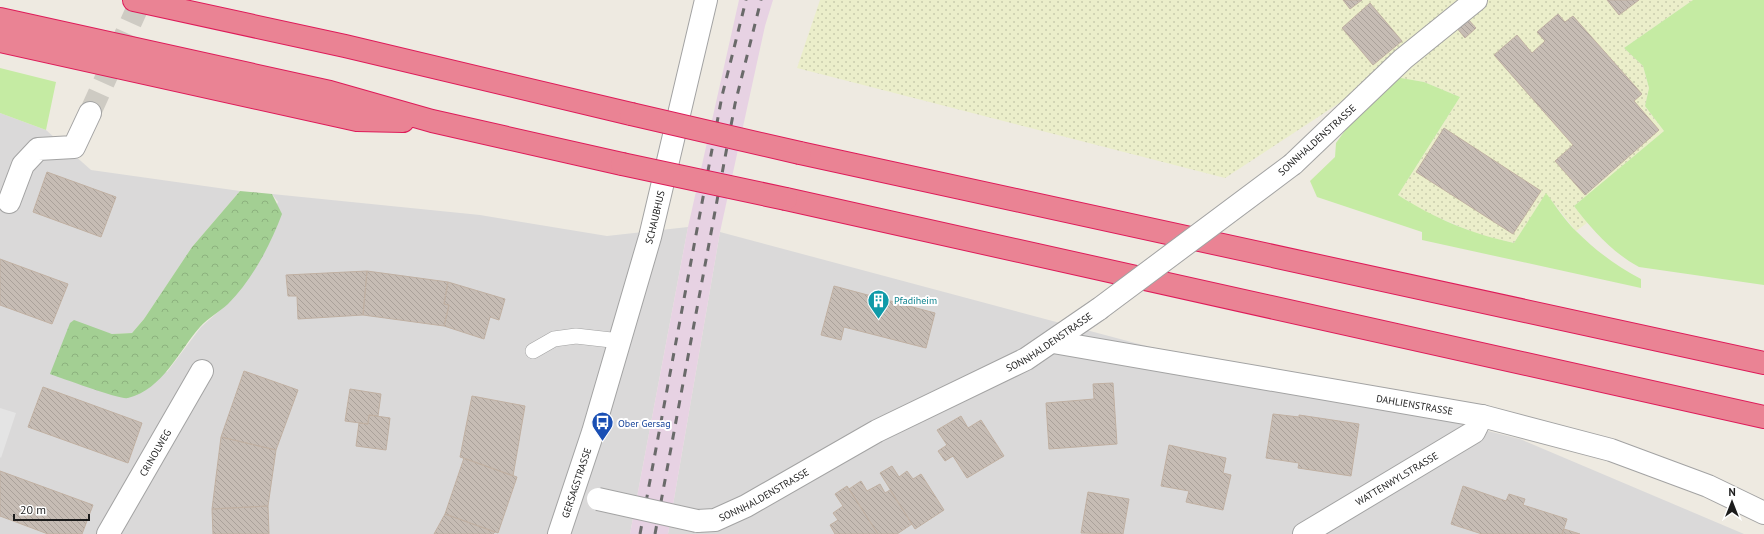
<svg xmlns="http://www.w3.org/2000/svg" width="1764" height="534" font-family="'PT Sans',sans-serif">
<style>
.residential{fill:#dad9d9}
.railway{fill:#e7d2e3}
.farmland{fill:url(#farmland-dots)}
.grass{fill:#c5eba3}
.forest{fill:url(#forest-crowns)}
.parking{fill:#e4e4e4}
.building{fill:url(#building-back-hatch);stroke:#c0b0a2}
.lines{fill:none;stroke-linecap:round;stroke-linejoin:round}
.minor-tunnel{stroke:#cecbc3;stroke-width:22;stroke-dasharray:22 11;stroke-linecap:butt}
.service-casing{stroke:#a3a3a3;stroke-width:16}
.minor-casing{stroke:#a3a3a3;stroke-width:24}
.motorway-casing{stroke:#de1b59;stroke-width:24}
.service{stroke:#fff;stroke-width:15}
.minor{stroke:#fff;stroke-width:22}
.motorway{stroke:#ea8394;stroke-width:22}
.rail{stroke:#6a6a6a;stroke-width:3;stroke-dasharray:8 8;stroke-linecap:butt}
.minor-bridge-casing{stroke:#a3a3a3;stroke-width:24;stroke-linecap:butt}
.motorway-bridge-casing{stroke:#de1b59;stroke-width:24;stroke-linecap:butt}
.minor-bridge{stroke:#fff;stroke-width:22}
.motorway-bridge{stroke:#ea8394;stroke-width:22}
.labels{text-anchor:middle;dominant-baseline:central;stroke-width:4;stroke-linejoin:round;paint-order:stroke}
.street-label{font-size:10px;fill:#1c1c1c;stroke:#fff}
.culture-label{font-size:10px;fill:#0d838f;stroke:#fff;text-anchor:start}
.transit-label{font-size:10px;fill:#164399;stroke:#fff;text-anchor:start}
</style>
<defs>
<pattern id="farmland-dots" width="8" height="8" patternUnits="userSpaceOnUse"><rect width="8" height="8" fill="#ebeeca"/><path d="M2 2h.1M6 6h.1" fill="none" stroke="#c9ccad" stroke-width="1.8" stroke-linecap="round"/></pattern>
<pattern id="forest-crowns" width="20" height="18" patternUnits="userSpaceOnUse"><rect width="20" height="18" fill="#a3cf93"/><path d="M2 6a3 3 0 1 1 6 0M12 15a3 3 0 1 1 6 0" fill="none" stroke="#8cb17e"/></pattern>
<pattern id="building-back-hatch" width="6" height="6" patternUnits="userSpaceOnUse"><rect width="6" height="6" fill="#c6bcb4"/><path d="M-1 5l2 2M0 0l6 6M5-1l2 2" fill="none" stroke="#aaa19a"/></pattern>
</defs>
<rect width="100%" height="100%" fill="#eeeae1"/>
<path class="residential" d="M0,113L46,130L91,170L240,191L192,247L144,319L132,333L112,334L94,329L167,372L201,327L227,304L278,202L272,194L480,215L607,236L688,227L630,534H0Z
M720,232L1135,343L1520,439L1744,534H668Z"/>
<path class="railway" d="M739,0H773L765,26L720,232L668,534H630L688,227Z"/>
<path class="farmland" d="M820,0H1693L1624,48L1643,66L1649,88L1645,106L1664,131L1574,206L1587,223L1576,231L1546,194L1514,243L1480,235L1425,212L1398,195L1460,97L1424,82L1401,78L1359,111L1344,100L1225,178L797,68Z"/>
<path class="grass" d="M1693,0H1764V285L1639,267C1613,253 1592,230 1574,206L1664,131L1645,106L1649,88L1643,66L1624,48Z
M0,68L56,82L46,130L0,113Z
M1401,78L1424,82L1460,97L1398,195C1436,219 1469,233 1514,243L1546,193C1556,206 1565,221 1577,232C1596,251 1618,267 1641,279V288L1422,240V232L1317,197L1310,181L1335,157L1336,143L1359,111L1391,79Z"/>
<path class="forest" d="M240,191L272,194L282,214C270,246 252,280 228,304C219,312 208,318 200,327C178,352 163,389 128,398C120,400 62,378 50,374L70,323L74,320L112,334L132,333L144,319L192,247Z"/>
<path class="parking" d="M0,408L16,413L1,458L0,457Z"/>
<path class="building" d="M1343,0H1362L1350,9Z
M1607,0H1639L1619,15Z
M1370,3L1402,41L1373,65L1342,28Z
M1558,14L1565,22L1573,16L1642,94L1634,101L1659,130L1585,195L1555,161L1573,145L1494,55L1517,35L1532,53L1545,41L1537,32Z
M1467,18L1476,28L1465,38L1456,27Z
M1444,128L1541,191L1513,234L1416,172Z
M47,172L116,197L101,237L33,212Z
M0,259L68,284L52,324L0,305Z
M367,271L448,282L444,304L449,305L444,326L363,315Z
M367,271L363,315L298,319L297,296H288L286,275Z
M448,282L505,299L499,320L490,317L484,339L444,326L449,305L444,304Z
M834,286L935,313L926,348L844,327L841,340L821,335Z
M244,371L298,390L276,450L221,437Z
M1113,383L1117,444L1049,449L1046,403L1094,399L1093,384Z
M43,387L142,423L128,463L28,427Z
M350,389L381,394L378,416L369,415L368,424L345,421Z
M472,396L525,406L513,476L460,457Z
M1273,414L1299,417V415L1359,424L1351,476L1298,468L1299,463L1266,458Z
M369,415L390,418L386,450L356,446L359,423L368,424Z
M961,416L968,428L981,420L1004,456L967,478L953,456L945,461L938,451L947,445L937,430Z
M221,437L276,450L268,506L212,509Z
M1169,445L1226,458L1223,473L1231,475L1223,510L1186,502L1189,491L1161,486Z
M464,458L517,477L498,533L445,514Z
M892,466L899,477L907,471L913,479L921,474L944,510L915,529L880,473Z
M0,471L93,505L82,534H48L0,516Z
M861,481L867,491L880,484L885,493L890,490L912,524L897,534H878L849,489Z
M847,486L849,489L878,534H835L830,525L838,520L833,513L843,506L835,494Z
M1463,486L1506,501L1509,494L1525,499L1523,505L1567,519L1562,534H1482L1451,524Z
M1088,492L1129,499L1123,534L1081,533Z
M268,506L269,534H213L212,509Z
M445,514L495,532L493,534H434Z
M1564,529L1580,534H1562Z"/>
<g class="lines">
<path class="minor-tunnel" d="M90,113L141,0"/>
<defs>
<path id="service" d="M533,351L554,339L576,336L620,341"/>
<g id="minor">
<path d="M1293,164L1403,59L1476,0"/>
<path d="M9,202L23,165L38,149L74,147L90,113"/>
<path id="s1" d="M1053,342L1482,416L1611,450L1708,486L1764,513"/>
<path id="s2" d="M697,521L715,520L746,506L877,431L1026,359L1099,309"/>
<path id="s3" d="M108,534L202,371"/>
<path id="s4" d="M559,534L593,432L650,237L706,0"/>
<path id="s5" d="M1304,534L1474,432L1482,416"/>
</g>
<path id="motorway" d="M134,0L345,46L631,114
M0,19L330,92L432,121L622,164
M0,41L357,120L403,121
M800,153L1764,363
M786,199L1764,417"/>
</defs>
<use href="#service" class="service-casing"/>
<use href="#minor" class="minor-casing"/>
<use href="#motorway" class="motorway-casing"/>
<use href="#service" class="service"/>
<use href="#minor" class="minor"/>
<use href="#motorway" class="motorway"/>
<path class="rail" d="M640,534L722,96L746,0
M655,534L735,104L761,0"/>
<defs>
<path id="minor-bridge" d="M1099,309L1293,164
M598,499L697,521"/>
<path id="motorway-bridge" d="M631,114L800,153
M622,164L786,199"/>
</defs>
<use href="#minor-bridge" class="minor-bridge-casing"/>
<use href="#motorway-bridge" class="motorway-bridge-casing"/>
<use href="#minor-bridge" class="minor-bridge"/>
<use href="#motorway-bridge" class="motorway-bridge"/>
</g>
<defs>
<symbol id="building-pin" viewBox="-11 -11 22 30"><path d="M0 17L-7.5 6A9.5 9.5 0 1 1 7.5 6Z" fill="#0f9aa8" stroke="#fff"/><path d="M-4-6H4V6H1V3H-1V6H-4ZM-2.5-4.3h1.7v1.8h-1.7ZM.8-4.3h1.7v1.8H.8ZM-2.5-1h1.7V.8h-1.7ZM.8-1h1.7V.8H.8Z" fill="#fff"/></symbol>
<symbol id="bus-pin" viewBox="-11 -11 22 30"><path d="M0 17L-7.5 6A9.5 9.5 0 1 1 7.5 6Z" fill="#1a4fb4" stroke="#fff"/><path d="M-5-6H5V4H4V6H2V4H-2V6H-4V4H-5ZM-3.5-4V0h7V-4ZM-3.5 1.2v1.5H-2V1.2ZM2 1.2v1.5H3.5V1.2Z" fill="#fff"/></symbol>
</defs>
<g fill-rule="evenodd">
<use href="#building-pin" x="866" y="288" width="25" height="34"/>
<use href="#bus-pin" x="590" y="410" width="25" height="34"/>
</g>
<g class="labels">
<g class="street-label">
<text transform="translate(1317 140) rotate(-42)">SONNHALDENSTRASSE</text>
<text stroke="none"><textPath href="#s4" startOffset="331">SCHAUBHUS</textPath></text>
<text stroke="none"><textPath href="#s2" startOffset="397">SONNHALDENSTRASSE</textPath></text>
<text stroke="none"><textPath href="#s1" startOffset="367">DAHLIENSTRASSE</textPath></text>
<text stroke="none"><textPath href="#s3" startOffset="94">CRINOLWEG</textPath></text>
<text stroke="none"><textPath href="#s5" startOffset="108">WATTENWYLSTRASSE</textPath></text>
<text stroke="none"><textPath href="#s4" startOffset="54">GERSAGSTRASSE</textPath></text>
<text stroke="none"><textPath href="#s2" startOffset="73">SONNHALDENSTRASSE</textPath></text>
</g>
<g class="culture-label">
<text x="894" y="300">Pfadiheim</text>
</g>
<g class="transit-label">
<text x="618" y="423">Ober Gersag</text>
</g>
</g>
<g transform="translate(1732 502)" stroke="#ffffff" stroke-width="3" paint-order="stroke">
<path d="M0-3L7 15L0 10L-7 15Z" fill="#1c1c1c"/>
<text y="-6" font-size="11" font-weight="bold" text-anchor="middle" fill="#1c1c1c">N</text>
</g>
<path d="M14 514v6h75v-6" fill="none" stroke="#1c1c1c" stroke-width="2"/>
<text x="20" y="514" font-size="12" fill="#1c1c1c" stroke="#ffffff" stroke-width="3" paint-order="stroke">20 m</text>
</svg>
